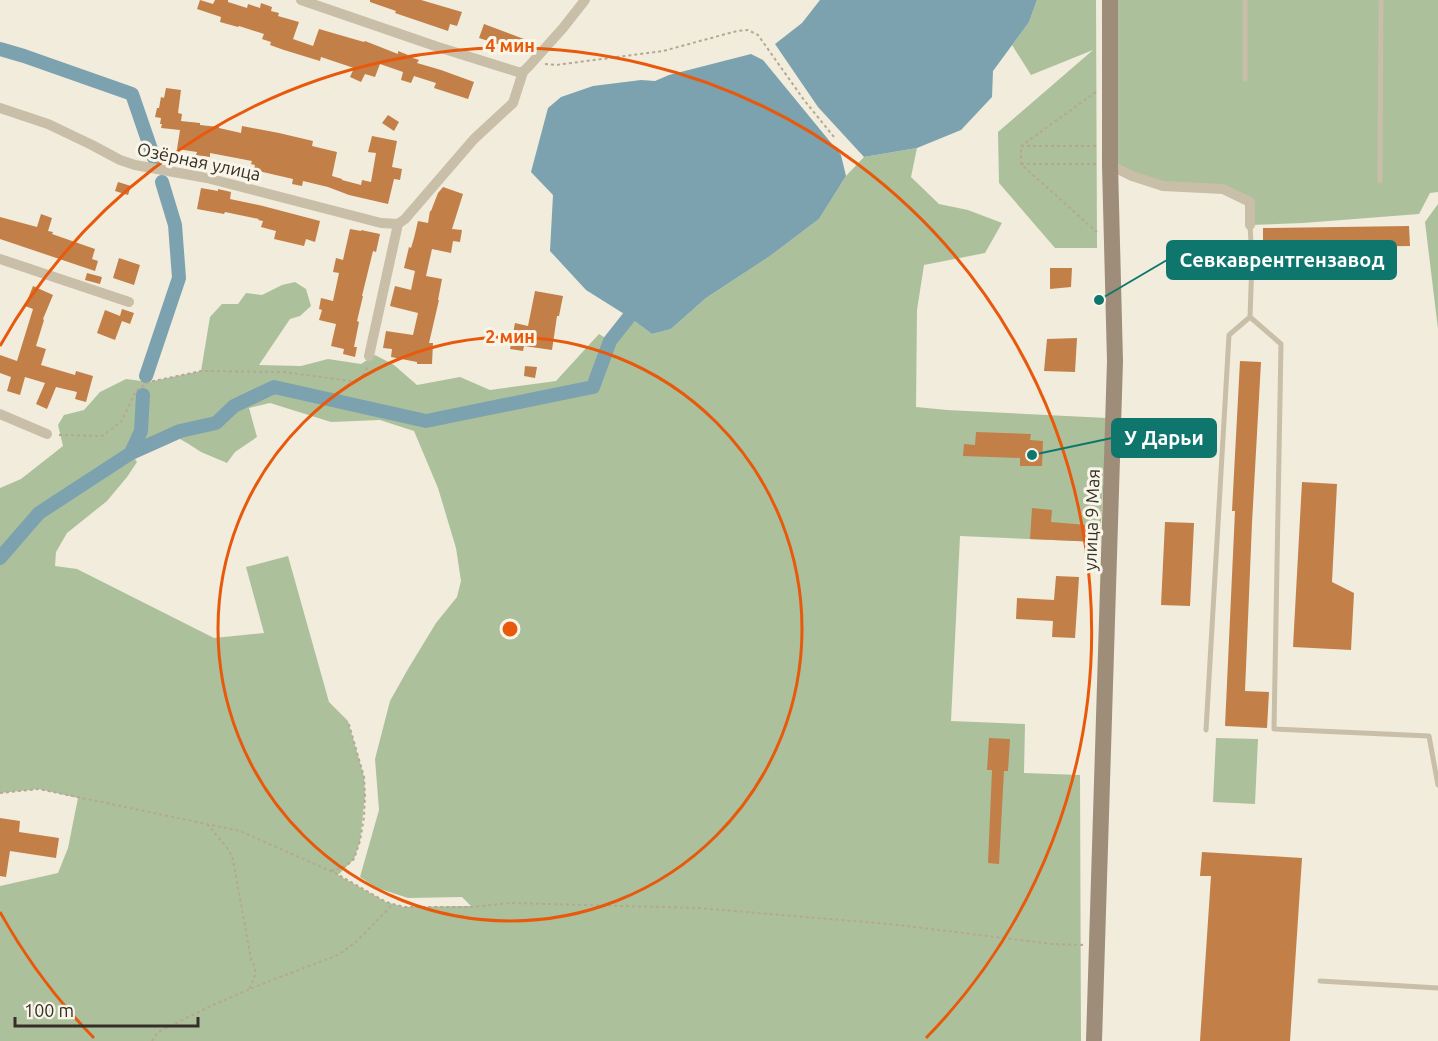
<svg xmlns="http://www.w3.org/2000/svg" width="1438" height="1041" font-family="Ubuntu,sans-serif">
<style>
.green{fill:#adc09c;fill-rule:evenodd}
.water{fill:#7ba2ae}
.lines{fill:none;stroke-linecap:round;stroke-linejoin:round}
.canal{stroke:#7ba2ae;stroke-width:14}
.building{fill:#c37f48}
.path{stroke:#b5a892;stroke-width:2;stroke-dasharray:3 3;stroke-linecap:butt}
.lane{stroke:#c9bea8;stroke-width:5}
.street{stroke:#c9bea8;stroke-width:10}
.secondary{stroke:#9d8d79;stroke-width:16}
.ring{fill:none;stroke:#e8590c;stroke-width:3}
.labels{text-anchor:middle;dominant-baseline:central;stroke-width:6;stroke-linejoin:round;paint-order:stroke}
.street-label{font-size:18px;fill:#362f28;stroke:#f9f5e8}
.centre{fill:#e8590c;stroke:#f9f5e8;stroke-width:3}
.ring-label{font-size:18px;text-anchor:middle;font-weight:bold;fill:#e8590c;stroke:#f9f5e8;stroke-width:6;stroke-linejoin:round;paint-order:stroke}
.leader{fill:none;stroke:#0f766e;stroke-width:2}
.callout-dot{fill:#0f766e;stroke:#f9f5e8;stroke-width:2}
.callout{fill:#0f766e;stroke:#0f766e;stroke-width:2}
.callout-label{font-size:20px;text-anchor:middle;font-weight:bold;fill:#fff}
</style>
<rect width="100%" height="100%" fill="#f1ecdc"/>
<path class="green" d="M1037,0H1096L1097,248H1055L999,183L998,132L1093,50L1031,75L1012,45L1029,22Z
M1110,0H1438V192L1430,193L1419,214L1303,223L1250,225V202L1223,189L1163,186L1110,165Z
M917,148L911,177L939,204L968,210L1002,223L985,253L924,265L917,310L916,407L947,410L1107,418L1100,542L960,536L951,721L1025,724L1024,773L1080,775L1081,1041H0V886L58,873L68,848L78,798L39,789L0,793V488L21,479L63,446L58,425L64,415L84,410L100,392L126,379L149,382L201,371L210,317L222,304H238L246,293L262,295L282,285L295,282L306,289L311,306L300,316L290,319L259,365L301,366L328,359L361,364L375,355L394,365L417,385L460,377L490,390L556,381L599,334L610,341L629,317L652,334L671,329L706,298L770,256L819,219L846,176L864,157ZM270,403L331,422L380,420L414,431L438,488L456,548L461,581L457,597L436,623L408,669L390,701L375,759L379,810L360,877L377,888L408,898L462,897L471,906L404,907L386,902L338,875L354,859L360,841L365,796L364,777L348,721L329,702L288,556L246,567L264,633L214,638L77,569L55,566L56,552L67,533L107,501L127,477L137,462L131,453L173,435L187,443L201,452L227,463L235,452L257,437L249,408Z
M1438,204V329L1425,222Z
M1216,738L1258,739L1255,804L1213,802Z"/>
<path class="water" d="M820,0H1037L1029,22L993,71L992,97L961,130L917,148L864,157L818,107L775,44L802,23Z
M751,54L763,60L841,155L846,176L819,219L770,256L706,298L671,329L652,334L629,317L586,290L550,251L553,195L531,172L548,108L561,97L593,86L641,80L655,81L669,75Z"/>
<g class="lines">
<path class="canal" d="M0,49L24,56L132,94L154,158
M146,376L179,278L175,225L162,182
M131,453L141,431L143,395
M0,558L39,513L131,453L180,431L216,423L234,406L274,387L426,421L593,387L610,341L629,317"/>
</g>
<path class="building" d="M200,0L213,4L215,0H228V2L247,8L248,4L260,8L261,3L272,7L271,11L279,13L278,16L299,22L293,39L313,46L319,29L364,42L365,41L398,54V51L408,55L407,56L419,60L417,63L441,70L474,82L468,99L434,88L436,83L414,76L411,83L401,80L403,72L380,64L375,77L365,74L361,82L350,77L354,68L321,57L320,61L284,50L270,45L271,42L262,39L264,34L239,26L238,27L220,22L221,17L197,9Z
M370,0H421L462,12L457,26L450,24L448,31L395,13L396,11L370,2Z
M484,24L524,39L519,51L479,38Z
M166,88L181,90L178,113L182,114L181,121L200,123V125L219,127V128L241,133L242,126L279,133L313,141L312,146L337,152L332,176L342,179V180L361,185L362,180L371,182L376,153L368,152L372,136L397,141L392,167L402,169L400,180L394,179L388,204L349,195L328,187L303,181L302,186L292,184L293,179L254,170L255,165L251,164L252,161L210,153V157L196,155L197,152L177,149L180,130L161,128L162,124H160L161,118L155,117L157,108H159L161,97L164,98Z
M388,115L399,122L394,131L382,123Z
M118,182L131,186L128,195L115,191Z
M443,187L463,194L452,229L462,230L460,242L453,241L451,253L432,249L426,276L442,279L438,300H439L429,343H433L432,364H417V362L391,357L392,349L383,348L386,331L413,335L418,313L390,306L395,286L411,290L415,271L404,268L409,247L411,248L414,238L418,221L428,223L430,211H431L438,193Z
M201,188L218,191V189L231,192L230,199L263,206L320,221L315,242L306,239L304,246L274,239L276,231L261,227L263,221L258,220L259,219L225,212L224,214L197,209Z
M41,214L52,218L48,231L53,232L52,234L95,249L92,259L98,261L95,271L0,239V217L37,227Z
M1409,226L1410,246L1263,248V228Z
M350,229L361,231V230L380,234L376,252L373,251L362,296H363L357,321L359,322L354,347H357L355,357L343,354L344,349L331,346L336,324L319,320L322,310L319,309L321,298L333,301L339,273L333,272L336,258L343,260Z
M119,258L140,265L134,285L113,278Z
M1050,268H1072L1071,287L1050,289Z
M87,273L102,277L100,284L85,280Z
M33,286L53,295L43,319L44,320L36,346L46,349L41,365L75,375L76,371L93,376L86,402L75,399L77,392L56,387L47,409L36,404L45,383L25,377L20,395L7,391L11,377L0,373V355L17,361L33,309L25,306Z
M535,291L563,296L559,316H557L552,350L524,346L523,351L510,349L515,323L528,326Z
M122,309L134,313L130,324L122,321L115,340L97,333L105,310L120,316Z
M1077,338L1075,372L1044,371L1047,339Z
M1240,361L1261,362L1252,523L1245,691L1269,692L1267,728L1225,726L1235,511H1232Z
M525,366L537,367L535,378L524,376Z
M976,432L1031,434L1030,440L1043,441L1042,466H1020V458L963,456L964,444L975,445Z
M1302,482L1337,484L1332,582L1354,593L1351,650L1293,647Z
M1032,508L1052,510L1051,522L1099,526V542L1030,539Z
M1165,522L1194,523L1190,606L1161,605Z
M1056,576L1079,577L1075,638L1052,637L1053,621L1016,619L1017,598L1054,600Z
M989,738L1010,739L1008,771H1004L999,864L988,863L992,770H987Z
M0,818L20,821L19,832L59,838L56,858L10,851L6,877L0,876Z
M1202,852L1302,858L1290,1041H1200L1211,876H1200Z"/>
<g class="lines">
<path class="path" d="M545,64L556,65L663,51L737,31L748,30L758,35L804,100L834,137
M1096,92L1021,146V164L1097,232
M1021,146H1096
M1021,164H1096
M59,435L102,436L121,422L136,391L149,382L201,371L284,372L358,382L366,371L367,367
M0,793L39,789L240,831L337,874L386,902L404,907H472L510,903L698,908L890,924L1053,944L1084,945
M207,824L229,850L233,860L251,959C259,974 254,976 249,990
M331,871L346,866L354,859L360,841L364,817L365,796L364,777L348,721
M152,1041L158,1032L211,1006L262,984L338,955L356,942L393,904"/>
<path class="lane" d="M1245,0V79
M1380,181L1381,0
M1250,225L1252,260L1250,317L1281,344L1274,729L1429,736L1438,785
M1206,730L1229,335L1250,317
M1320,981L1438,988"/>
<path class="street" d="M301,0L438,47L518,72H523L529,66L563,28L585,0
M0,108L48,124L92,145L120,160L135,165L207,178L381,223L398,224L405,219L474,139L513,103L523,72
M1110,165L1132,176L1163,186L1223,189L1250,202V225
M0,259L129,302
M369,356L398,224
M0,414L47,434"/>
<path class="secondary" d="M1094,1041L1115,361L1110,165V0"/>
</g>
<g class="ring">
<circle cx="510" cy="629" r="292"/>
<path d="M94 1038A583 583 0 0 1 0 912M0 346A583 583 0 1 1 926 1038"/>
</g>
<g class="labels">
<g class="street-label">
<text transform="translate(199 161) rotate(12)">Озёрная улица</text>
<text transform="translate(1091 520) rotate(-88)">улица 9 Мая</text>
</g>
</g>
<circle cx="510" cy="629" r="9" class="centre"/>
<g class="ring-label">
<text x="510" y="52">4 мин</text>
<text x="510" y="343">2 мин</text>
</g>
<path class="leader" d="M1099 300L1167 260M1032 455L1112 438"/>
<g class="callout-dot">
<circle cx="1099" cy="300" r="6"/>
<circle cx="1032" cy="455" r="6"/>
</g>
<g class="callout">
<rect x="1167" y="241" width="229" height="38" rx="6"/>
<rect x="1112" y="419" width="104" height="38" rx="6"/>
</g>
<g class="callout-label">
<text x="1282" y="267">Севкаврентгензавод</text>
<text x="1164" y="445">У Дарьи</text>
</g>
<path d="M15 1017v9h183v-9" fill="none" stroke="#362f28" stroke-width="3"/>
<text x="24" y="1017" font-size="18" fill="#362f28" stroke="#f9f5e8" stroke-width="4.5" paint-order="stroke">100 m</text>
</svg>
